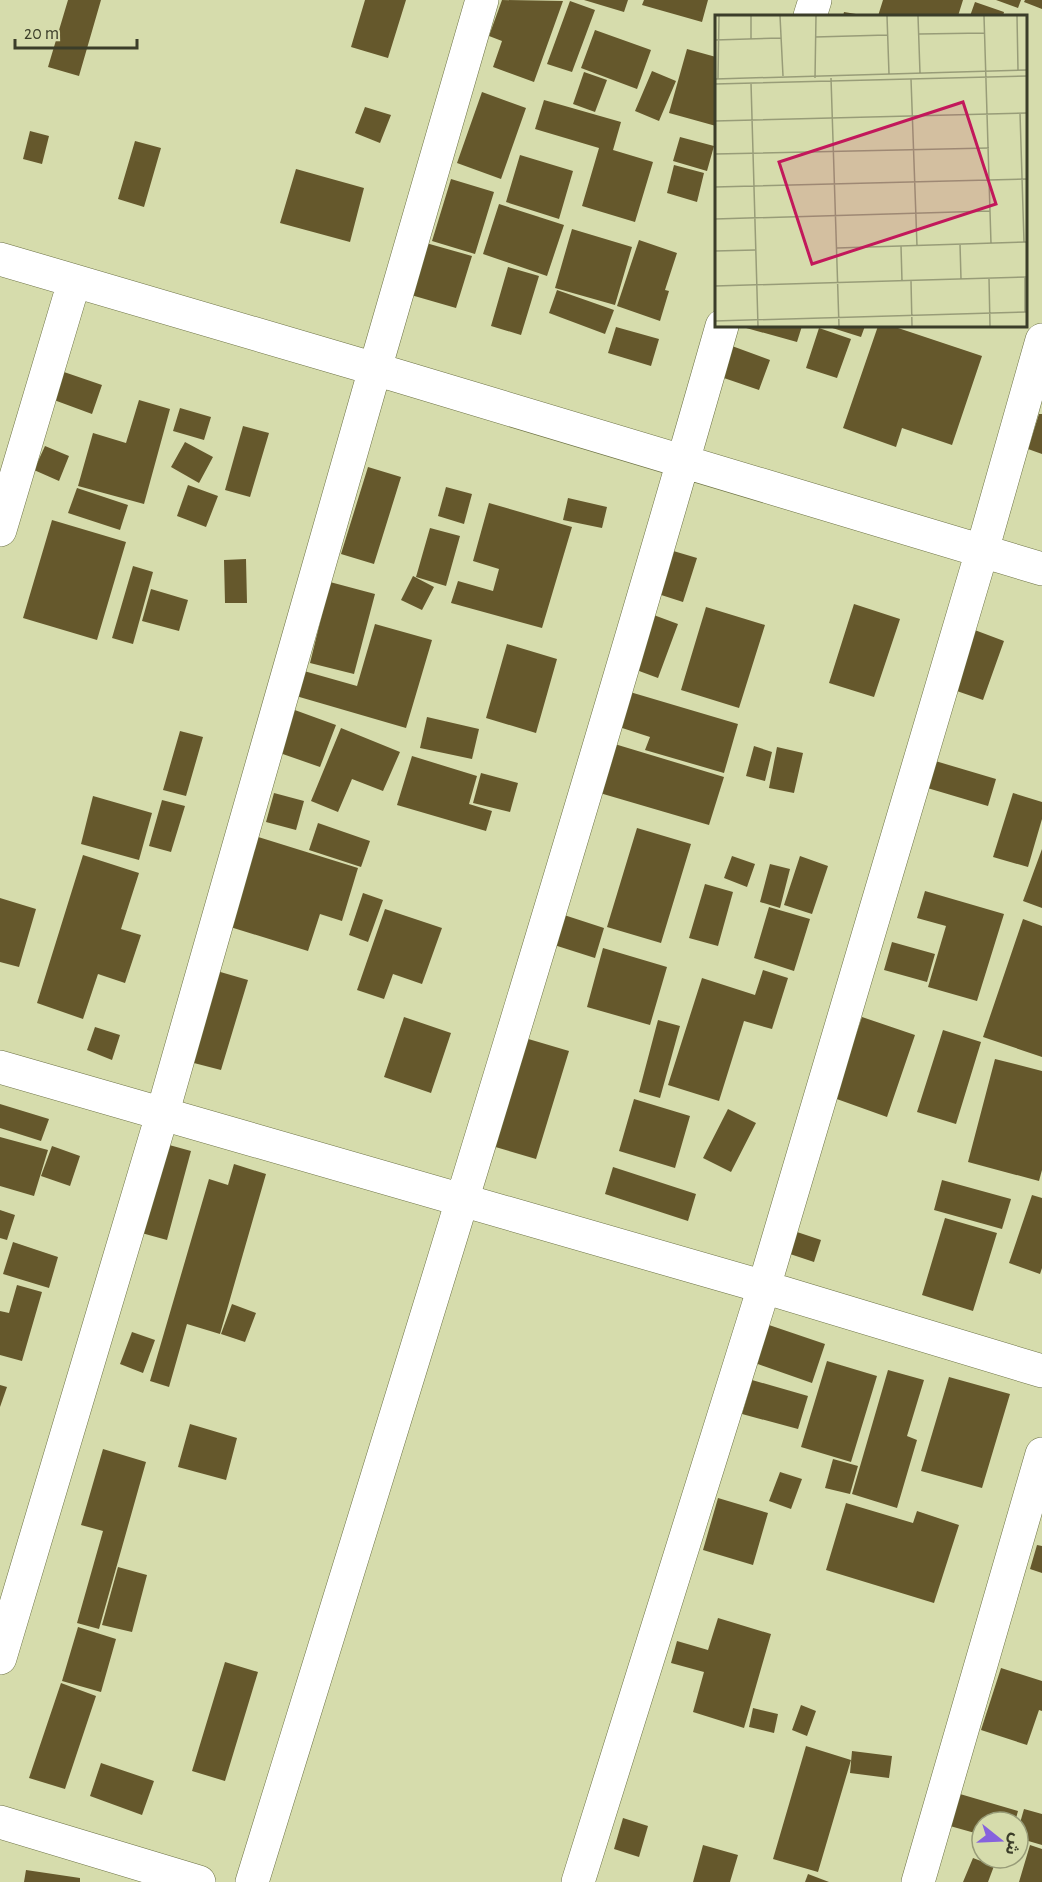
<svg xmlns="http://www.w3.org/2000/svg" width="1042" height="1882" font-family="'Alegreya Sans','Noto Sans Arabic',sans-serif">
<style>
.building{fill:#65582c}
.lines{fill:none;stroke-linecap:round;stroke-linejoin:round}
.minor-casing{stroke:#6c7144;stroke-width:34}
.minor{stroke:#fff;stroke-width:33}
.inset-road{fill:none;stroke:#989c78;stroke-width:1.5}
.view{fill:#c2185b;fill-opacity:0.15;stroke:#c2185b;stroke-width:3}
.inset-edge{fill:none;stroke:#3b3d29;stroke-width:3}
</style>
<rect width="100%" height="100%" fill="#d6dcac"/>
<path class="building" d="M68,0H101L79,76L48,67Z
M365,0H406L388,58L351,47Z
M502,0L563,1L534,82L493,67L502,41L489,36Z
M584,0H628L624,12Z
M644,0H708L702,22L642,5Z
M883,0H963L958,16H878Z
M996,0H1021L1018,8Z
M1025,0H1042V9L1024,2Z
M570,1L595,10L572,72L547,64Z
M975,2L1004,12L1003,16H970Z
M844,12L862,15V16H843Z
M595,30L651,50L637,89L581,68Z
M687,49L716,57V126L669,113Z
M652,71L676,81L659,121L635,111Z
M584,72L607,80L595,112L573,104Z
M482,92L526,108L501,179L457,163Z
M544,100L621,122L613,150L653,162L635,222L582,206L599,148L535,129Z
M365,107L391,115L380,143L355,133Z
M30,131L49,136L42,164L23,159Z
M680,137L714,146L707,171L673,161Z
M135,141L161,148L144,207L118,199Z
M520,155L573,171L559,219L506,202Z
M674,165L704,173L697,202L667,193Z
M296,169L364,188L350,242L280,223Z
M451,179L494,192L475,254L432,241Z
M499,204L564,225L547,276L483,254Z
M572,229L632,247L615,305L555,288Z
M639,240L677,253L665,290L669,291L660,321L617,306Z
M426,243L472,256L456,308L411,295Z
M508,267L539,276L521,335L491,326Z
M557,290L614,310L605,334L549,313Z
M739,326H802L797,342Z
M826,326H865L861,337Z
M878,326H892L982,356L952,445L902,428L896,447L843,428Z
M616,327L659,339L651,366L608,353Z
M819,328L851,339L837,378L806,368Z
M732,346L770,360L759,390L721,377Z
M64,372L102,385L92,414L54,400Z
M139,400L170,409L144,504L78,486L93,433L126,443Z
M180,408L211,417L204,440L173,431Z
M1039,414H1042V454L1028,449Z
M243,426L269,433L250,497L225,490Z
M185,442L213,457L199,483L171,467Z
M45,446L69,456L59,481L34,470Z
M368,467L401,477L374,564L341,554Z
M188,485L218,496L206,527L177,516Z
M446,487L472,494L464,524L438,516Z
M77,488L128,505L120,530L68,513Z
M568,498L607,507L602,528L563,520Z
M489,503L572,527L542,628L451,603L458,581L493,591L499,569L473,561Z
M52,520L126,542L97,640L23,618Z
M430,528L460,536L446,586L416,577Z
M670,550L697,558L683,602L655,593Z
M246,559L247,603H225L224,560Z
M133,566L153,572L133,644L112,638Z
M413,576L434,587L422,610L401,600Z
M330,582L375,594L354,674L310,663Z
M151,589L188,600L179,631L142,621Z
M854,604L900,619L874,697L829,683Z
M706,607L765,625L739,708L681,690Z
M651,614L678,624L658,678L631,668Z
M375,624L432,640L406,728L296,696L304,671L357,686Z
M972,629L1004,641L983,700L951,689Z
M507,644L557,659L536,733L486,718Z
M630,692L738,724L724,773L645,750L650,737L619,727Z
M292,709L336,725L320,767L277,752Z
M427,717L479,729L472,759L420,748Z
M341,728L400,752L383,791L352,779L338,812L311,801Z
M180,731L203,737L186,796L163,790Z
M608,742L724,777L709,825L593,791Z
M754,746L772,752L765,781L746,776Z
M777,747L803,753L794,793L769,788Z
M412,756L477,776L469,804L492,811L486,831L397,805Z
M932,760L996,779L988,806L924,787Z
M481,773L518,783L510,812L473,803Z
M274,793L304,801L296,830L266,822Z
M1013,793L1042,802V819L1028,867L993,857Z
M93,796L152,813L139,860L81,844Z
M162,800L185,806L171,852L149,846Z
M318,823L370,841L361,867L309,850Z
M637,828L691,844L661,943L607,927Z
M255,836L358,868L342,921L320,914L308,951L227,926Z
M1042,849V908L1023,901Z
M83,855L139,873L121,929L141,935L125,983L98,974L83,1019L37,1003Z
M732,856L755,864L747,887L724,878Z
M800,856L828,866L812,914L784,905Z
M770,864L790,869L780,908L760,902Z
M705,884L733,892L718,946L689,938Z
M925,891L1004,914L977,1001L928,987L946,926L917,918Z
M363,893L383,900L368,942L349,935Z
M0,898L36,909L19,967L0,962Z
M769,907L810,919L794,971L754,958Z
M385,909L442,928L422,984L393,974L384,999L357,990Z
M561,914L604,928L595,958L551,944Z
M1023,919L1042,926V1057L983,1037Z
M892,942L935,954L927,982L884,970Z
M603,948L667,967L650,1025L587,1007Z
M763,970L788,978L772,1029L744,1021L719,1101L668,1085L702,978L755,995Z
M217,971L248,980L221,1070L190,1062Z
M404,1017L451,1033L431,1093L384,1077Z
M862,1017L915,1035L887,1117L834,1098Z
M658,1020L680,1026L660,1098L639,1092Z
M95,1027L120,1035L112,1060L87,1050Z
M943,1030L981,1042L956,1124L917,1112Z
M525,1038L569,1051L536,1159L492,1146Z
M995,1059L1042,1071V1170L1039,1181L968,1162Z
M634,1099L690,1116L675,1168L619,1151Z
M0,1104L49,1119L41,1141L0,1128Z
M728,1109L756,1123L731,1172L703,1158Z
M0,1137L48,1150L34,1196L0,1186Z
M162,1143L191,1151L167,1240L138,1232Z
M52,1146L80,1156L70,1186L41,1176Z
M234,1164L266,1174L220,1334L187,1324L169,1387L150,1381L209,1179L228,1185Z
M613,1167L696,1194L688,1221L605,1194Z
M942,1180L1011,1199L1002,1229L934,1210Z
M1032,1195L1042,1198V1268L1040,1274L1009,1263Z
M0,1210L15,1215L7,1240L0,1238Z
M945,1218L997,1233L973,1311L922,1295Z
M797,1232L821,1240L814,1262L790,1254Z
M13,1242L58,1257L49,1288L3,1274Z
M17,1285L42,1292L22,1361L0,1355V1311L9,1313Z
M232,1304L256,1313L245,1342L221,1334Z
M769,1325L825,1344L812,1383L755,1363Z
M132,1332L155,1340L143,1373L120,1364Z
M827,1361L877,1376L851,1462L801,1447Z
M888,1370L924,1380L907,1436L917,1440L897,1508L852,1494Z
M949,1377L1010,1394L982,1488L921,1471Z
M752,1380L808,1396L798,1429L742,1414Z
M0,1385L7,1387L0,1407Z
M190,1424L237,1438L226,1480L178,1467Z
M103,1449L146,1462L99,1629L77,1623L103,1531L81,1525Z
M833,1459L858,1466L850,1494L825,1488Z
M780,1472L802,1479L791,1509L769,1501Z
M718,1498L768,1513L753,1565L703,1550Z
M846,1503L913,1523L917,1511L959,1525L934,1603L826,1570Z
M1037,1545L1042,1546V1573L1030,1569Z
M118,1567L147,1575L132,1632L102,1625Z
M718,1618L771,1634L744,1728L693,1712L704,1672L671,1663L677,1641L708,1650Z
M78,1627L116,1639L101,1692L62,1681Z
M225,1662L258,1672L225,1781L192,1771Z
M1001,1668L1042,1681V1711L1039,1710L1027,1745L981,1730Z
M61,1683L96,1696L65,1789L29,1778Z
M801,1705L816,1711L807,1736L792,1730Z
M753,1708L778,1714L774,1733L749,1727Z
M806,1746L851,1760L818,1872L773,1859Z
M852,1751L892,1756L889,1778L850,1773Z
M101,1763L154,1781L142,1815L90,1796Z
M960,1794L1018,1811L1015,1822H982V1835L950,1826Z
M1024,1809L1042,1814V1845L1018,1838V1830Z
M623,1818L648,1826L639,1857L614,1849Z
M703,1845L738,1855L730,1882H693Z
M1030,1845L1042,1849V1882H1019Z
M973,1858L994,1866L988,1882H963Z
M26,1870L80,1878V1882H24Z
M808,1874L829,1882H805Z"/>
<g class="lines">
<defs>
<path id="minor" d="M810,16L815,0
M0,259L375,369L1042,569
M0,530L74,282
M0,1067L764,1287L1042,1371
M0,1658L162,1115L375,369L482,0
M0,1822L199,1882
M252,1882C412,1364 573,847 722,326
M578,1882L764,1287L982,551L1042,340
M918,1882L1042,1454"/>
</defs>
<use href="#minor" class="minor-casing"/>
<use href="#minor" class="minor"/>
</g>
<g transform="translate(715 15)">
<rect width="312" height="312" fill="#d6dcac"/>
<path class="inset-road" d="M36,1V24M65,1L68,61M172,1L174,59M203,1L205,58M269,1L276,229M302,1L303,55M204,19L270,18M100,22L172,20M0,25L66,23M100,63L101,1M116,63L124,311M0,64L312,55M3,64L4,1M196,64L202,231M36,68L43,311M0,69L312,61M305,98L309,227M0,106L312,98M0,139L274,133M0,172L312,164M0,204L275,196M245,229L246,264M186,231L187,266M122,233L312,227M0,236L40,235M274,263L275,311M196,266L197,311M0,271L312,262M310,297V262M0,306L312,297"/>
<path class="view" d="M248,87L281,189L97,249L64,147Z"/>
<rect width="312" height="312" class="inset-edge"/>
</g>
<g transform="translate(1000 1840) rotate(108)"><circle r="28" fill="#d6dcac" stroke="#989c78" stroke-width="1.5"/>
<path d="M0-4.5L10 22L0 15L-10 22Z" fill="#8662dd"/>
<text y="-9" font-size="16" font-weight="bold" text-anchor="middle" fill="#3b3d29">ش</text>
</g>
<path d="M15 39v9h122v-9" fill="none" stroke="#3b3d29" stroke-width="3"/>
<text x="24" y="39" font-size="18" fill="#3b3d29" stroke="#d6dcac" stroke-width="4.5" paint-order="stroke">20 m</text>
</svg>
